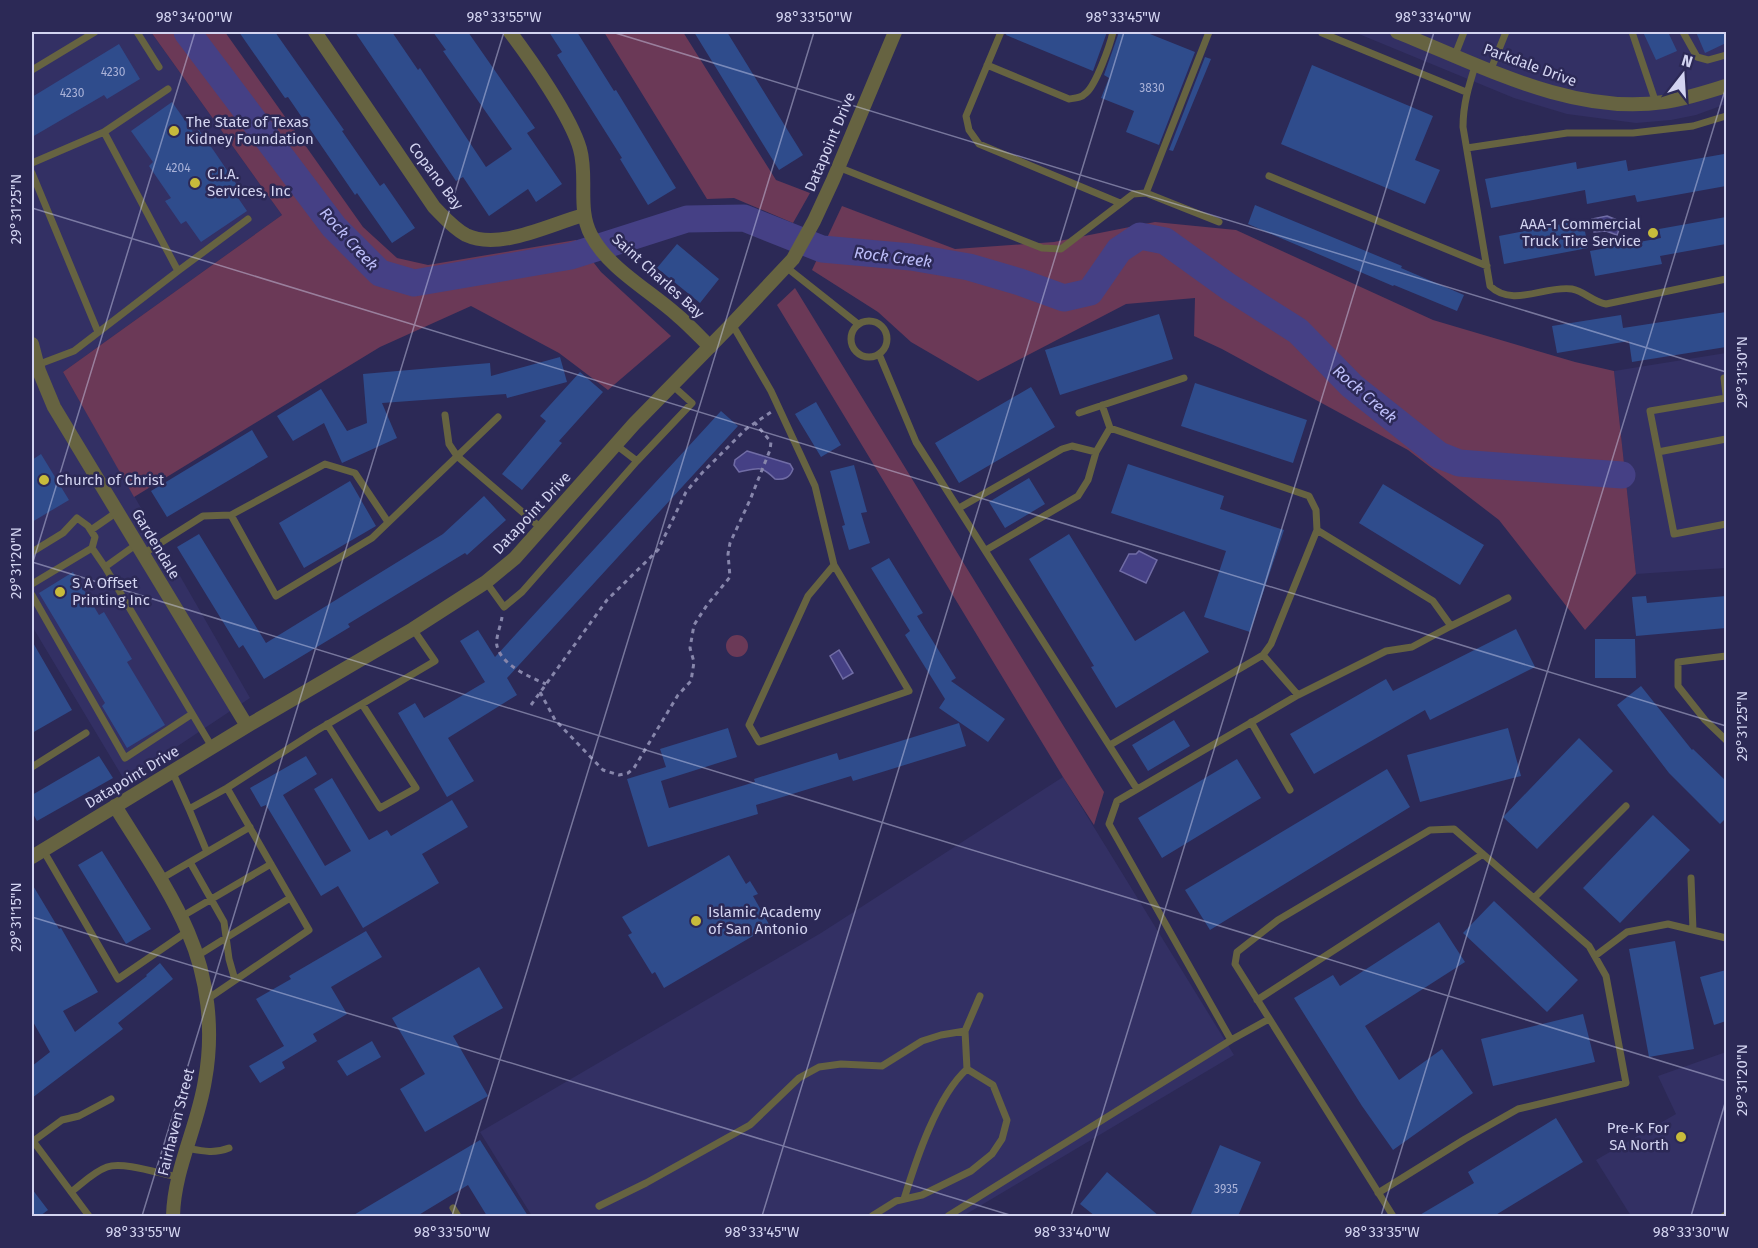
<svg xmlns="http://www.w3.org/2000/svg" width="1758" height="1248" font-family="'Fira Sans',sans-serif">
<style>
.built{fill:#333064}
.green{fill:#6b3957}
.water{fill:#454085;stroke:#706ca5;stroke-width:1.5}
.lines{fill:none;stroke-linecap:round;stroke-linejoin:round}
.river{stroke:#454085;stroke-width:27}
.building{fill:#2f4c8c}
.path{stroke:#8786ab;stroke-width:3;stroke-dasharray:4.5 4.5;stroke-linecap:butt}
.lane{stroke:#666341;stroke-width:7}
.street{stroke:#666341;stroke-width:14}
.ticks{fill:none;stroke:#d3d4f1;stroke-width:1.5;stroke-opacity:0.45}
.poi-dot{fill:#c8bb3b;stroke:#2c2956;stroke-width:2}
.labels{text-anchor:middle;dominant-baseline:central;stroke-width:5;stroke-linejoin:round;paint-order:stroke}
.number-label{font-size:12px;fill:#aab2d8}
.street-label{font-size:15px;fill:#d3d4f1;stroke:#2c2956}
.poi-label{font-size:15px;fill:#d3d4f1;stroke:#2c2956;text-anchor:start}
.water-label{font-size:16px;font-style:italic;fill:#bdbefa;stroke:#2c2956}
.neatline{fill:none;stroke:#d3d4f1;stroke-width:2}
.ticks-label{font-size:15px;text-anchor:middle;fill:#d3d4f1}
</style>
<rect width="100%" height="100%" fill="#2c2956"/>
<path class="built" d="M32,32H151L282,215L63,372L250,698L125,781L32,626Z
M1354,32H1726V104L1696,115L1671,120L1636,123L1567,114L1514,98Z
M1726,353V568L1636,574L1614,371Z
M1063,777L1234,1055L963,1216H532L480,1132L821,933Z
M1726,1052V1216H1631L1596,1160L1676,1114L1658,1076Z"/>
<path class="green" d="M151,32H225L363,227L397,258L428,265L576,240L601,272L671,336L608,390L559,353L471,306L380,347L134,497L63,372L282,215Z
M604,32H683L776,180L810,193L793,223L734,198L707,199Z
M842,206L955,249L1054,242L1155,222L1236,230L1433,320L1575,362L1614,371L1636,574L1585,630L1499,520L1408,450L1222,349L1194,336L1195,298L1126,304L978,381L911,342L878,312L812,270Z
M795,288L1104,792L1094,825L1063,777L777,305Z
M726 646a11 11 0 1 1 22 0a11 11 0 1 1-22 0Z"/>
<path class="water" d="M1607,216L1622,222L1617,235L1606,231L1594,232L1592,219Z
M747,451L790,464L793,469C790,478 784,480 775,479C761,465 759,468 739,472L734,465L735,460Z
M1139,551L1157,560L1146,583L1120,571L1129,554H1136Z
M839,650L853,673L843,679L830,656Z"/>
<g class="lines">
<path class="river" d="M187,32L334,227L380,273L414,283L571,256L687,219L744,218L822,249L911,257L969,267L1020,282L1064,298L1090,292L1119,250L1140,236L1165,241L1229,287L1298,331L1352,386L1439,455L1459,463L1622,475"/>
</g>
<path class="building" d="M239,32H275L344,130L342,131L380,186L384,183L415,228L392,243L357,193L355,195L288,97L285,98Z
M355,32H392L418,70L420,68L486,167L512,149L443,51L446,50L433,32H468L535,128L527,133L562,184L536,202L528,189L489,216L463,177L456,181Z
M549,32H577L614,91L616,90L676,188L648,205L620,159L622,158L557,55L562,52Z
M694,32H727L803,155L779,170Z
M1007,32H1107L1093,71L1006,35Z
M1119,32H1145L1195,52L1159,145L1126,132L1134,111L1101,98L1109,78L1104,75Z
M1643,32H1668L1677,51L1656,60Z
M1696,32H1726V43L1705,53Z
M119,44L140,79L107,99L104,95L32,137V97Z
M1205,57L1211,59L1173,151L1169,150Z
M1312,65L1433,116L1415,160L1440,170L1425,204L1281,144Z
M172,102L194,133L199,130L214,151L237,185L232,189L247,211L201,242L186,221L181,224L165,201L171,198L149,166L153,162L131,131Z
M1724,154L1726,186L1637,202L1635,195L1587,204L1585,190L1491,208L1485,179L1576,162L1577,169L1626,160L1628,171Z
M1255,205L1402,266L1401,268L1464,295L1457,311L1394,285L1393,286L1248,224Z
M1726,217V244L1660,256L1662,264L1595,276L1590,251L1661,238L1659,229Z
M1583,220L1588,248L1504,264L1499,236Z
M677,244L719,279L700,303L657,268Z
M1726,312V347L1632,362L1629,341L1557,353L1552,326L1621,315L1623,328Z
M1159,314L1173,359L1060,395L1045,350Z
M560,357L567,382L507,398L506,394L382,403L397,438L342,463L324,423L293,441L277,416L321,389L347,431L367,423L363,374L490,363L491,376Z
M580,372L603,392L559,441L562,443L522,490L502,474L546,421L540,416Z
M1195,383L1307,420L1293,463L1181,426Z
M1031,387L1055,427L959,483L935,443Z
M816,402L841,445L821,457L795,414Z
M721,411L738,426L507,678L517,695L448,738L474,781L447,797L398,713L415,703L424,718L485,682L460,641L478,630L495,657Z
M252,430L268,457L167,517L151,491Z
M41,454L69,500L32,522V460Z
M1128,464L1224,496L1220,509L1284,530L1250,632L1204,617L1226,551L1111,513Z
M854,465L867,512L861,513L870,543L849,550L842,526L845,525L830,471Z
M1029,478L1045,504L1005,528L989,502Z
M350,481L376,526L304,568L279,523Z
M1383,484L1484,545L1460,585L1359,523Z
M484,496L506,520L467,555L465,553L348,624L350,627L264,679L243,645L239,648L177,547L199,534L266,643L443,534Z
M1069,534L1135,641L1184,611L1209,652L1116,708L1091,667L1094,666L1029,559Z
M889,558L923,613L917,616L956,678L951,681L1005,719L988,742L939,708L945,699L905,635L910,631L871,568Z
M73,572L99,615L104,612L132,659L127,662L165,725L127,748L102,706L105,703L39,593Z
M1646,596L1647,603L1726,596V628L1636,636L1632,597Z
M1516,629L1535,667L1430,720L1425,710L1314,774L1290,734L1386,679L1393,691Z
M1595,639H1635L1636,678H1595Z
M32,641L72,710L32,733Z
M1641,686L1692,750L1693,749L1726,781V818L1720,824L1669,773L1617,705Z
M1174,720L1190,746L1148,771L1132,745Z
M959,723L966,746L853,781L851,776L756,805L758,814L648,847L627,779L666,767L660,749L728,728L737,757L661,781L669,808L755,782L754,779L837,753L839,760Z
M1508,728L1521,776L1420,802L1407,755Z
M1579,738L1613,771L1537,849L1503,817Z
M99,756L113,778L37,821L32,812V795Z
M306,756L317,774L283,795L325,866L351,851L314,789L332,778L369,840L387,830L391,836L452,800L468,827L422,854L439,883L363,928L338,886L321,896L266,805L261,807L250,788Z
M1237,759L1261,798L1162,858L1138,818Z
M1387,769L1410,807L1210,930L1185,890Z
M1653,815L1690,850L1620,923L1583,888Z
M102,851L151,929L126,944L78,865Z
M729,855L746,884L750,881L758,894L753,896L770,926L664,988L655,972L652,974L628,935L632,933L622,917Z
M32,884L59,929L61,928L98,992L63,1011L75,1032L147,976L146,975L160,963L173,979L118,1023L123,1029L32,1098V1066L50,1052L32,1020Z
M1494,901L1578,980L1547,1012L1463,933Z
M1439,922L1465,962L1365,1026L1399,1080L1442,1049L1473,1093L1393,1150L1362,1106L1294,998L1333,975L1340,986Z
M366,931L382,957L331,987L347,1014L313,1034L317,1041L282,1062L285,1068L260,1083L249,1066L284,1046L256,999L291,979L289,976Z
M1675,941L1694,1049L1649,1057L1629,949Z
M479,967L503,1008L453,1036L488,1096L425,1132L400,1089L425,1074L392,1018Z
M1726,970V1021L1714,1025L1700,977Z
M1583,1014L1595,1062L1493,1086L1481,1039Z
M372,1041L381,1057L347,1076L337,1061Z
M1556,1118L1583,1162L1494,1216H1418L1474,1183L1468,1172Z
M480,1140L528,1216H487L468,1185L417,1216H352Z
M1220,1145L1261,1162L1238,1216H1190Z
M1107,1172L1159,1216H1095L1080,1204Z
M32,1189L48,1210L40,1216H32Z"/>
<g class="lines">
<path class="path" d="M502,617C501,625 495,639 497,646C502,666 530,677 546,684
M540,692L555,720L603,770L619,775L628,773L634,768L678,695L691,681L694,662L690,648L694,625L707,605L730,577L728,554L730,543L750,500L770,450L771,442L755,423
M531,705L607,600L658,550L686,492L702,473L746,429L771,412"/>
<path class="lane" d="M137,32L159,67
M1001,32L966,116L969,130L979,144L1120,203
M1632,32L1656,103
M1683,32L1697,57L1708,60L1726,55
M1322,33L1466,92
M1455,55L1464,32
M1476,63C1469,85 1463,104 1463,127L1490,286C1513,308 1545,285 1572,289C1584,291 1593,302 1606,304L1726,279
M987,65L1069,99C1076,98 1081,98 1086,93C1096,85 1110,45 1113,32
M1491,69L1506,32
M32,70L95,32
M104,132L168,89
M1467,148L1567,133H1633L1693,126L1726,116
M32,163L104,132L178,271L74,351L37,365
M838,167L1042,248L1061,249L1133,194L1146,193L1219,222
M32,173L98,332
M1269,176L1487,266
M1146,193L1209,32
M786,267L858,324
M178,271L248,219
M851 339a18 18 0 1 1 36 0a18 18 0 1 1-36 0Z
M732,324L771,391L815,486L834,565L808,596L749,725L759,742L909,691L834,565
M879,354L916,442L1137,789
M1726,378H1724L1726,395
M1726,398L1650,411L1674,534L1726,524
M1102,405L1110,428
M1079,413L1184,378
M445,415L449,444L457,456L541,528
M616,445L637,461
M1658,452L1726,439
M959,508L1062,449L1072,446L1096,452
M231,515L276,596L372,538L498,417
M91,530L117,512
M137,544L105,567L212,747
M986,550L1078,496L1088,480L1096,452L1110,428L1309,496L1316,510L1317,530L1433,601L1451,626L1412,647L1386,651L1298,695L1117,801L1109,824L1231,1040L1269,1019
M32,552L63,533L77,518L88,526L95,537L92,548
M143,554L203,516L231,515L325,464L355,473L388,522
M486,582L504,607L522,592L637,461L692,403L672,385
M32,584L92,548L105,567
M32,595L125,758L192,714
M1451,626L1508,598
M1263,655L1298,695
M1726,656L1678,662V686L1705,720L1726,740
M1251,722L1290,790
M327,724L380,808L416,788L362,704
M1110,745L1263,655L1271,644L1317,530
M32,767L86,733
M172,771L189,809L227,788L316,731L435,661L413,629
M189,809L207,852
M43,850L118,979L188,931
M190,862L224,922L229,959L235,980
M1691,878L1693,930
M159,880L250,827
M1534,898L1626,806
M181,917L271,864
M197,956L290,898
M1595,956L1627,932L1668,924L1726,938
M206,1000L309,930L227,788
M1257,1000L1483,854
M33,1141L89,1216
M32,1142L62,1120L79,1116L111,1099
M186,1148C202,1151 214,1154 229,1148
M71,1192C82,1184 93,1172 107,1167C123,1161 161,1174 178,1177
M1378,1193L1465,1139L1518,1109L1626,1083L1606,976L1589,946L1454,829L1430,830L1278,920L1237,952L1235,964L1393,1216
M904,1199C916,1160 937,1096 967,1069
M599,1206L646,1183L750,1125L799,1078L819,1067L841,1064L882,1066L922,1041L941,1035L965,1031
M453,1208L458,1216
M872,1216L896,1201L922,1195L971,1171L992,1154L1002,1139L1007,1120L993,1085L967,1069L965,1031L980,996
M948,1216L1231,1040
M1724,1216L1726,1215"/>
<path class="street" d="M315,32L434,207C444,217 453,228 466,235C500,251 550,224 584,215
M510,32C531,60 571,117 580,149C588,177 577,209 591,235C609,269 649,290 677,315C689,325 699,336 710,347
M1397,32C1480,65 1573,116 1664,102C1686,99 1706,92 1726,86
M32,344L39,371L54,407L247,726
M115,806C139,845 171,891 188,932C208,978 214,1031 205,1080C198,1126 174,1169 173,1216
M32,857L247,726L413,629L486,582L515,558L634,424L732,324L793,259L814,221L833,180L895,32"/>
</g>
<path class="ticks" d="M612,32L1726,372M32,208L1726,726M32,562L1726,1081M32,565L195,32M32,917L1013,1216M142,1216L504,32M452,1216L814,32M762,1216L1124,32M1071,1216L1434,32M1381,1216L1726,87M1691,1216L1726,1100"/>
<g class="poi-dot">
<circle cx="174" cy="131" r="6"/>
<circle cx="195" cy="183" r="6"/>
<circle cx="1653" cy="233" r="6"/>
<circle cx="44" cy="480" r="6"/>
<circle cx="60" cy="592" r="6"/>
<circle cx="696" cy="921" r="6"/>
<circle cx="1681" cy="1137" r="6"/>
</g>
<g class="labels">
<g class="number-label">
<text x="113" y="72">4230</text>
<text x="1152" y="88">3830</text>
<text x="72" y="93">4230</text>
<text x="178" y="168">4204</text>
<text x="1226" y="1189">3935</text>
</g>
<g class="street-label">
<text transform="translate(1530 65) rotate(20)">Parkdale Drive</text>
<text transform="translate(830 142) rotate(-67)">Datapoint Drive</text>
<text transform="translate(436 176) rotate(53)">Copano Bay</text>
<text transform="translate(658 276) rotate(42)">Saint Charles Bay</text>
<text transform="translate(532 513) rotate(-47)">Datapoint Drive</text>
<text transform="translate(156 544) rotate(59)">Gardendale</text>
<text transform="translate(132 777) rotate(-31)">Datapoint Drive</text>
<text transform="translate(176 1122) rotate(-76)">Fairhaven Street</text>
</g>
<g class="poi-label">
<text x="186" y="122">The State of Texas<tspan x="186" dy="17">Kidney Foundation</tspan></text>
<text x="207" y="174">C.I.A.<tspan x="207" dy="17">Services, Inc</tspan></text>
<text x="1641" y="224" text-anchor="end">AAA-1 Commercial<tspan x="1641" dy="17">Truck Tire Service</tspan></text>
<text x="56" y="480">Church of Christ</text>
<text x="72" y="583">S A Offset<tspan x="72" dy="17">Printing Inc</tspan></text>
<text x="708" y="912">Islamic Academy<tspan x="708" dy="17">of San Antonio</tspan></text>
<text x="1669" y="1128" text-anchor="end">Pre-K For<tspan x="1669" dy="17">SA North</tspan></text>
</g>
<g class="water-label">
<text transform="translate(349 239) rotate(48)">Rock Creek</text>
<text transform="translate(893 257) rotate(7)">Rock Creek</text>
<text transform="translate(1365 394) rotate(41)">Rock Creek</text>
</g>
</g>
<rect width="1758" height="1248" fill="none" stroke="#2c2956" stroke-width="66"/>
<g transform="translate(1683 75) rotate(17)" stroke="#2c2956" stroke-width="4.5" paint-order="stroke">
<path d="M0-4.5L10 22L0 15L-10 22Z" fill="#d3d4f1"/>
<text y="-9" font-size="16" font-weight="bold" text-anchor="middle" fill="#d3d4f1">N</text>
</g>
<rect x="33" y="33" width="1692" height="1182" class="neatline"/>
<g class="ticks-label">
<text x="194" y="22">98°34'00"W</text>
<text x="504" y="22">98°33'55"W</text>
<text x="814" y="22">98°33'50"W</text>
<text x="1123" y="22">98°33'45"W</text>
<text x="1433" y="22">98°33'40"W</text>
<text transform="translate(16 209) rotate(-90)" y="5">29°31'25"N</text>
<text transform="translate(1742 372) rotate(-90)" y="5">29°31'30"N</text>
<text transform="translate(16 563) rotate(-90)" y="5">29°31'20"N</text>
<text transform="translate(1742 726) rotate(-90)" y="5">29°31'25"N</text>
<text transform="translate(16 917) rotate(-90)" y="5">29°31'15"N</text>
<text transform="translate(1742 1080) rotate(-90)" y="5">29°31'20"N</text>
<text x="143" y="1237">98°33'55"W</text>
<text x="452" y="1237">98°33'50"W</text>
<text x="762" y="1237">98°33'45"W</text>
<text x="1072" y="1237">98°33'40"W</text>
<text x="1382" y="1237">98°33'35"W</text>
<text x="1691" y="1237">98°33'30"W</text>
</g>
</svg>
